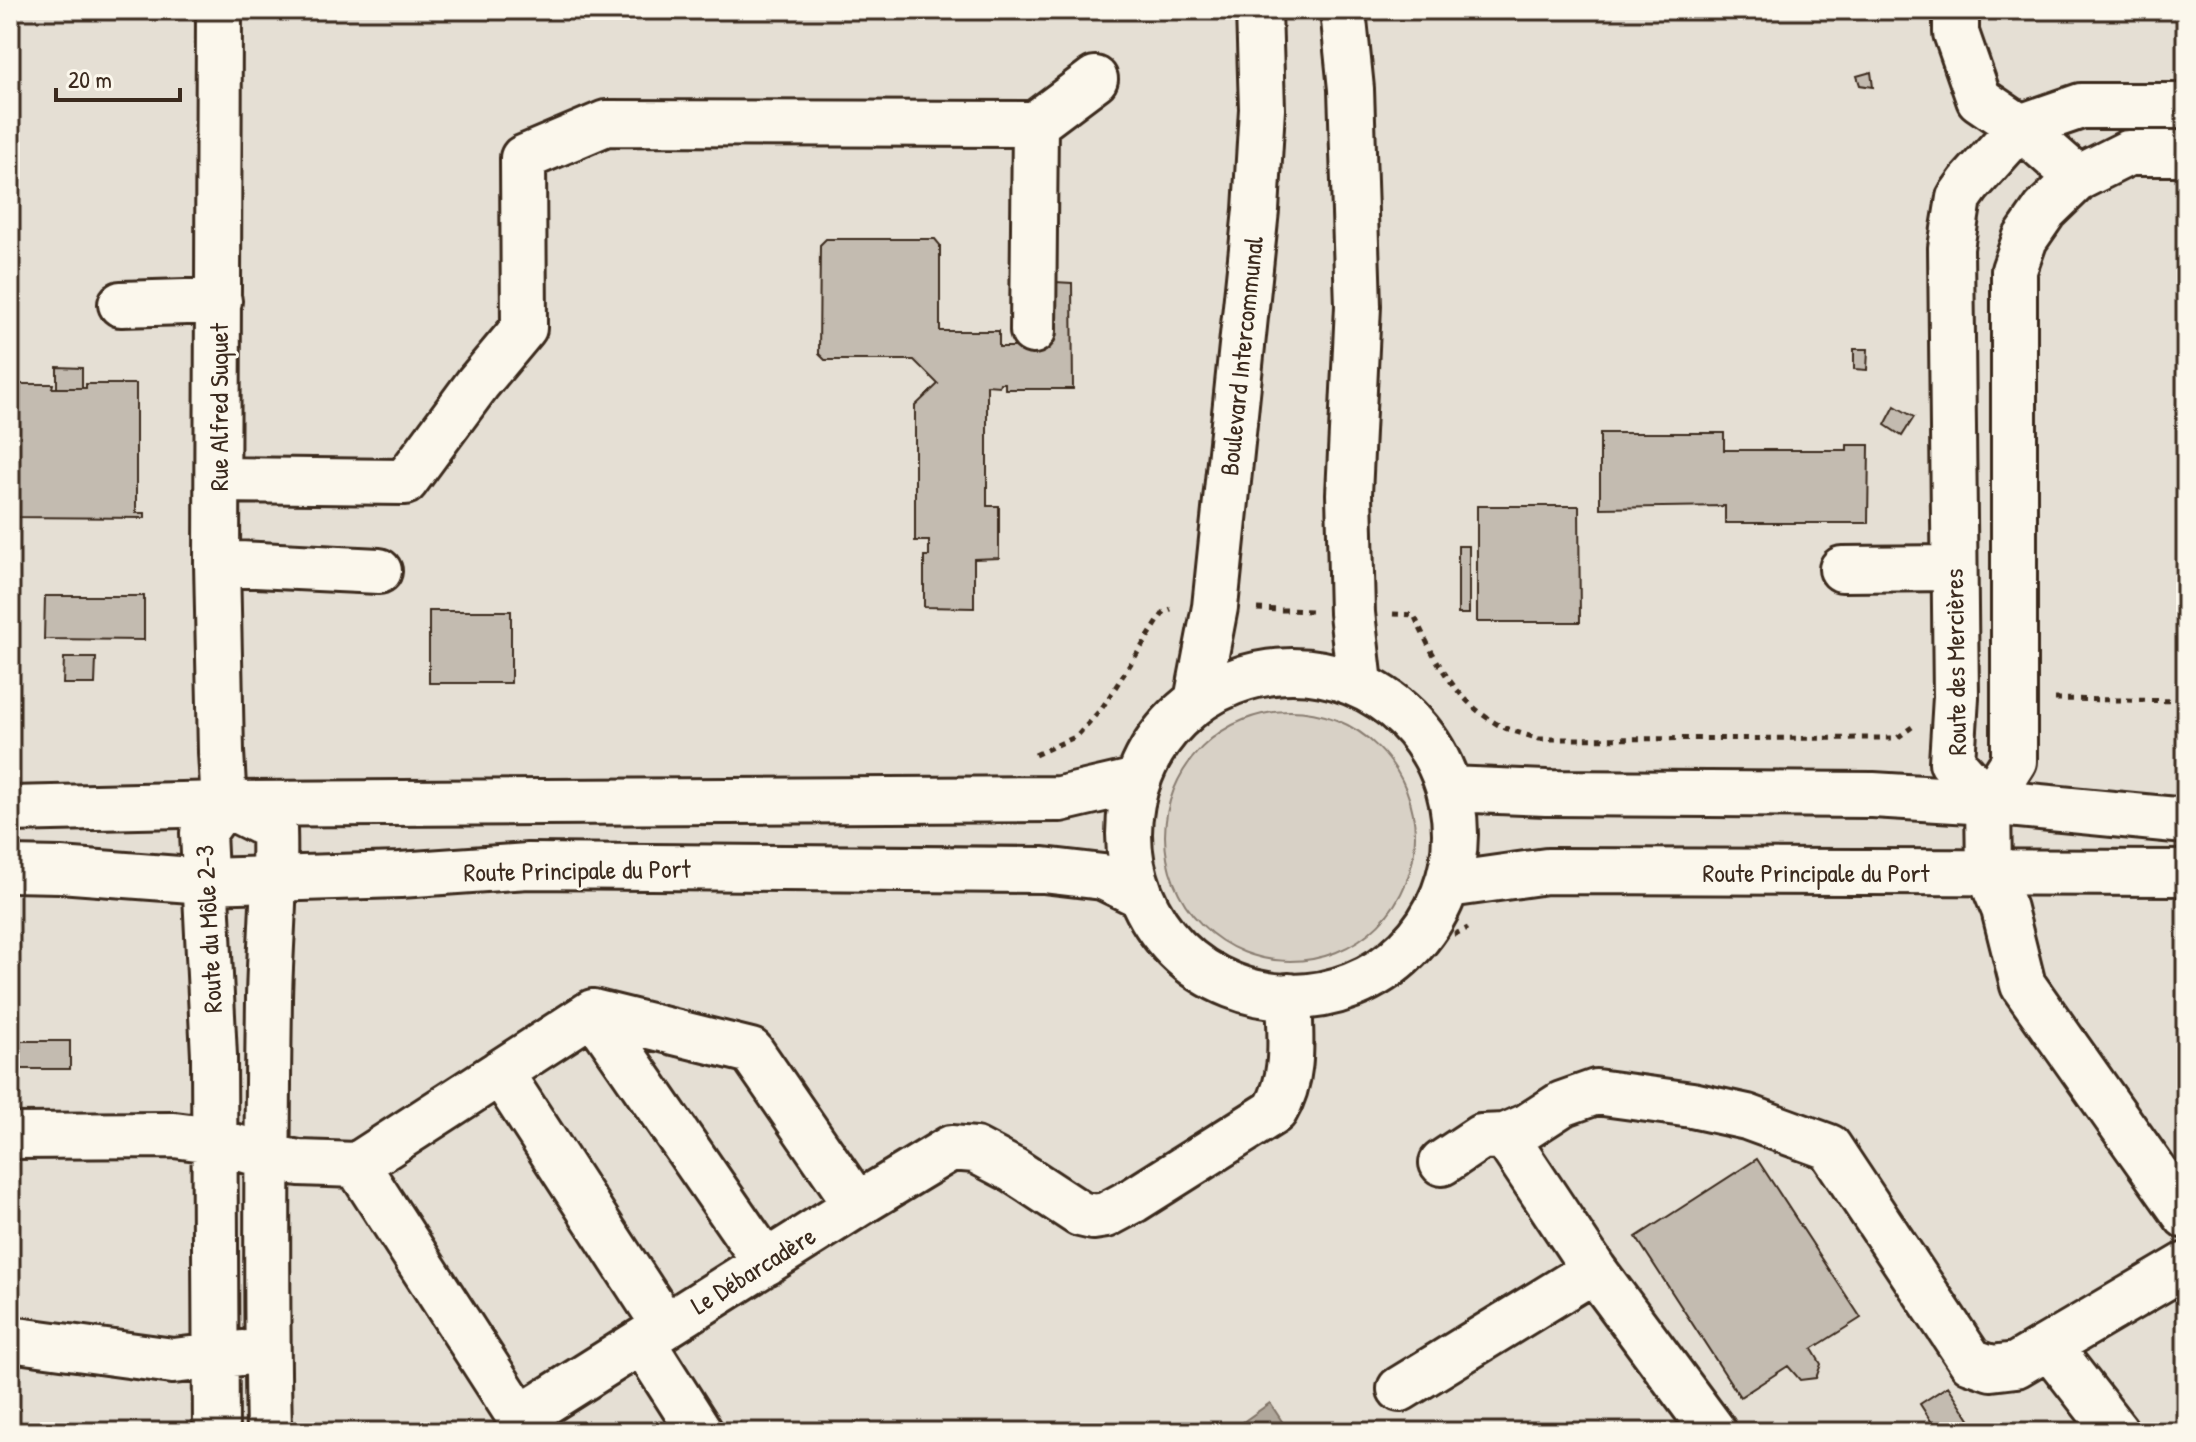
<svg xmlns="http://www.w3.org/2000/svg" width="2196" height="1442" font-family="'Patrick Hand',sans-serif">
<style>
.built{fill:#e5dfd4}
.green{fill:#d8d1c6;stroke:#8a7e72;stroke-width:2}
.water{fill:#afa69a;stroke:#817468;stroke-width:2}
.building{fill:#c3bbb0;stroke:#3b2a1e;stroke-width:2}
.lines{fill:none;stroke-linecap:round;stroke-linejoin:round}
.minor-casing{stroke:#3b2a1e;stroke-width:50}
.major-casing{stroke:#3b2a1e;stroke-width:50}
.path{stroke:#3b2a1e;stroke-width:5;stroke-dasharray:6 6;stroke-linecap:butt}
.minor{stroke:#fbf7ec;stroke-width:44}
.major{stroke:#fbf7ec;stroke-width:44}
.labels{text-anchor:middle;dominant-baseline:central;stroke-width:6;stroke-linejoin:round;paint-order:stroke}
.street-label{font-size:26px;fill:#3b2a1e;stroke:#fbf7ec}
</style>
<rect width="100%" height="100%" fill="#f3efe4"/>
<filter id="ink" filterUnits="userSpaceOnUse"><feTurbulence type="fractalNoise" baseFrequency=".0125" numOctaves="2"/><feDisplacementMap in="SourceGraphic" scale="16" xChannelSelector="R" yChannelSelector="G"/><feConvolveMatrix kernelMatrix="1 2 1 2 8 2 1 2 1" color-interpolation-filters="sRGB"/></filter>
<g filter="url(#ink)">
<path class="built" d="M10,10H2186V1432H1289L1270,1403L1229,1432H10Z"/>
<path class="green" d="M1165 836a125 125 0 1 1 250 0a125 125 0 1 1-250 0Z"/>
<path class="water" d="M1270,1403L1289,1432H1229Z"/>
<path class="building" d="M1871,72L1873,87L1860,85L1857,76Z
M826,239H935L940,245V331H999V347H1050L1049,290L1055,282L1072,283L1073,389H1005V383H1000L999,386L987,385V506H999V558L974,559V608L924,607V556H929V541H915V406L938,384L914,360H825L819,354L820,245Z
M1854,349H1868L1867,370L1854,369Z
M57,367L82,368V388H57Z
M10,384H53L52,388H86V384H136V513H145V518L10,517Z
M1895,406L1914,417L1902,436L1885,425Z
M1600,433H1724V450H1847V445H1869L1868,523H1725V506L1600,508Z
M1477,506H1579L1580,622H1477Z
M1458,546H1469V614H1458Z
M10,594H12V716H10Z
M45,596H144V640L44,639Z
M429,611H511V683H429Z
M64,658H96L95,684H63Z
M13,1041H70V1069H13Z
M1757,1159L1861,1318L1812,1349L1821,1364L1816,1378L1800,1380L1788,1366L1740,1397L1636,1237Z
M1948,1386L1973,1424L1961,1432H1938L1920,1404Z"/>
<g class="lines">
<defs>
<path id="minor" d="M219,10L217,563L221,752L224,804
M1956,10V33L1979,99L2020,127L2078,178
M121,304L219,301
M1033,331L1035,124
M218,480L405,482L478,383L524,328L523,158L606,123L1035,124L1095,79
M217,563L379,571
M1842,569L1954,568
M1988,802L1952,762L1956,697L1951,248L1959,198L1969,184L2020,127L2081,106H2186
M1988,802L2014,761V270L2025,239L2045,210L2078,178L2128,153H2186
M1988,802L1989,873L2004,909L2023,985L2186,1216
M224,804L274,829C276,886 270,942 269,999C267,1143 266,1288 269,1432
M593,1012L766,1263
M500,1072L665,1326
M10,1136L174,1135L213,1140L269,1157L299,1163L357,1165L520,1418L857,1205L951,1148L975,1150L1013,1170L1080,1214L1093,1217L1106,1215L1134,1200L1275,1111C1296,1076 1290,1035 1289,996
M1505,1136L1528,1126L1562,1104L1596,1092L1692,1105L1747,1117L1829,1147L1971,1361L1991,1368L2016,1365L2186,1265
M1442,1163L1481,1137L1505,1136L1594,1270L1714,1432
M357,1165L593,1012L751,1051L857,1205
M10,1339L173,1361L242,1353
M642,1341L700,1432
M2049,1346L2116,1432
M1400,1389L1594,1270
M216,1432L214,1056L203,833L224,804"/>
<path id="major" d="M1343,10L1351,89L1358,306L1349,494L1352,613L1360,684
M1129 834a163 163 0 1 1 326 0a163 163 0 1 1-326 0Z
M1197,701L1215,607L1256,210L1262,109L1259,10
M1449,789L1546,793L1873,795L1988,802L2186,821
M10,809L224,804L1060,799L1137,781
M10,869L60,870L205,881L400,875L528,866L1043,870L1103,877L1140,895
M1448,885L1547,871L2186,873"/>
</defs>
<use href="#minor" class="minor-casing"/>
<use href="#major" class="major-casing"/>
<path class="path" d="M1257,609L1311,611
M1393,614L1414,615C1433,657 1455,700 1497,724C1509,731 1525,734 1539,739L1897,738L1912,727
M2055,699L2186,701
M1035,755L1077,736L1102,708L1164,612L1171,609
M1147,938L1186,958
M1418,938L1455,934L1468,928"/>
<use href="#minor" class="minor"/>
<use href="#major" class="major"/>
</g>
</g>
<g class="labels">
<g class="street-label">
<text transform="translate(1241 356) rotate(-84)">Boulevard Intercommunal</text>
<text transform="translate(218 407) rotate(-90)">Rue Alfred Suquet</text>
<text transform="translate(1955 662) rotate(-91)">Route des Mercières</text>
<text transform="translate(577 870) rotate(-1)">Route Principale du Port</text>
<text x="1816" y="872">Route Principale du Port</text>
<text transform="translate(208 929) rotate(-93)">Route du Môle 2-3</text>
<text transform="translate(753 1270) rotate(-32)">Le Débarcadère</text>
</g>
</g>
<rect width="2196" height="1442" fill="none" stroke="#fbf7ec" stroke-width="40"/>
<rect x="20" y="20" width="2156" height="1402" fill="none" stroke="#3b2a1e" stroke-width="3" filter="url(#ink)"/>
<path d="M56 88v12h124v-12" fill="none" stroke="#3b2a1e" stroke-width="4"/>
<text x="68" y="88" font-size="24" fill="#3b2a1e" stroke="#fbf7ec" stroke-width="6" paint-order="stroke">20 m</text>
</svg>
